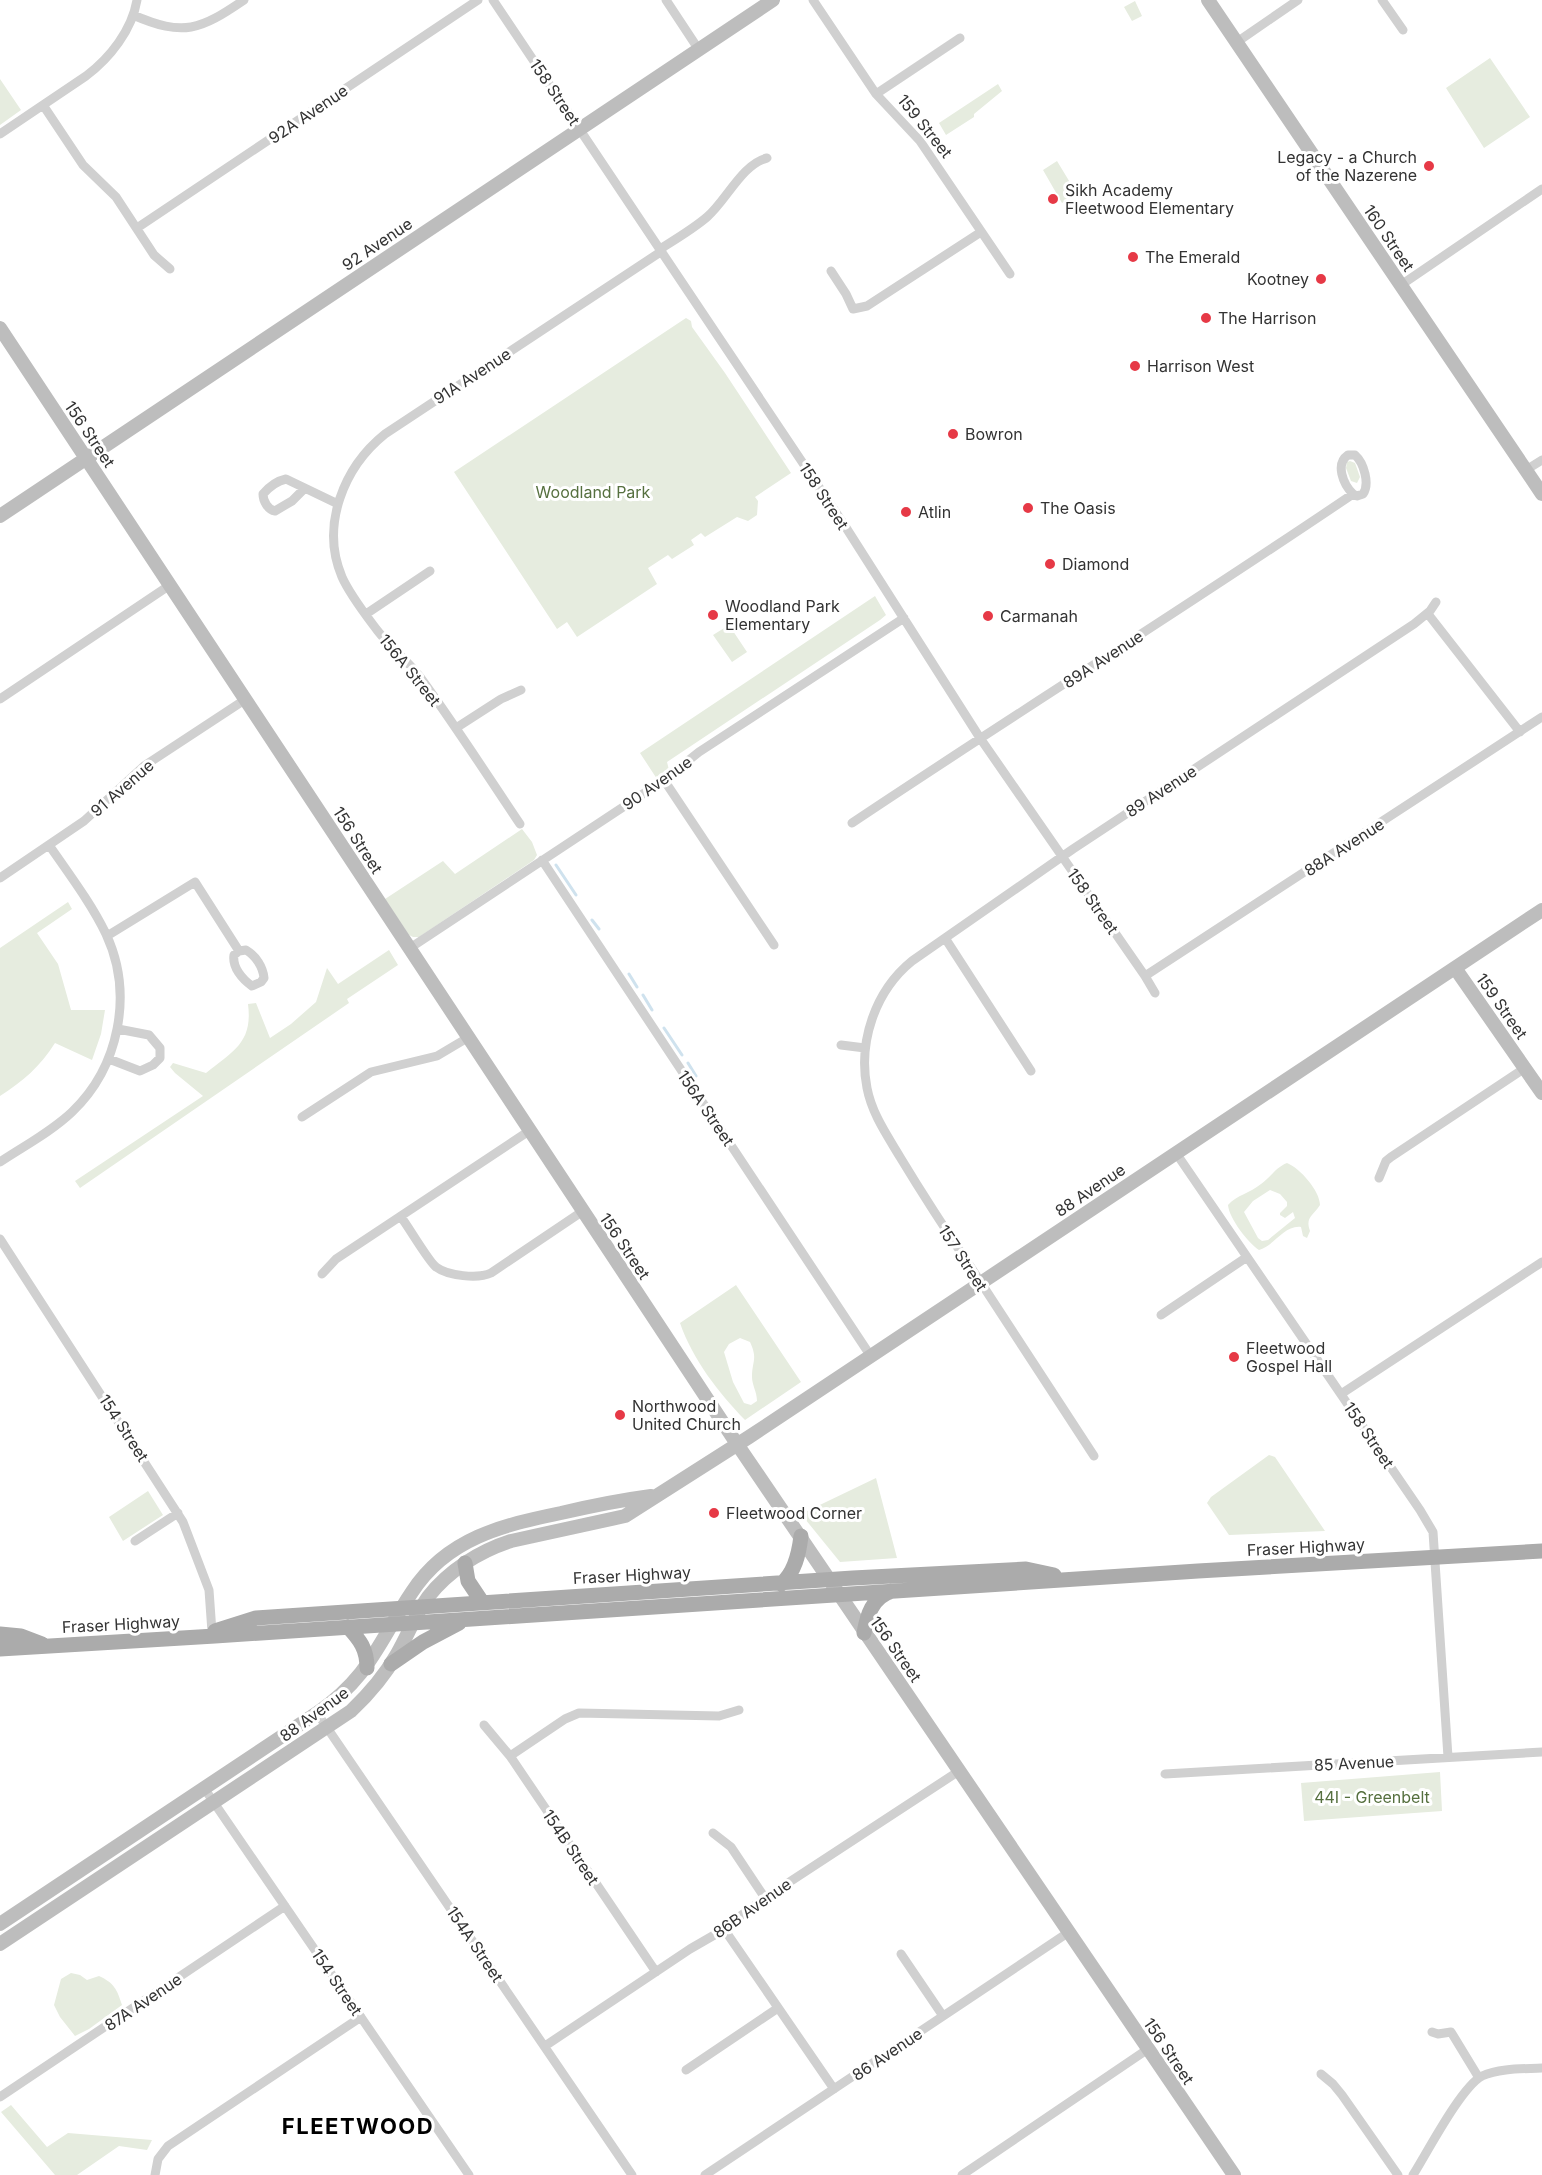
<svg xmlns="http://www.w3.org/2000/svg" width="1542" height="2175" font-family="Inter,sans-serif">
<style>
.green{fill:#e6ecdf;fill-rule:evenodd}
.lines{fill:none;stroke-linecap:round;stroke-linejoin:round}
.stream{stroke:#cfe2ee;stroke-width:3}
.street{stroke:#d0d0d0;stroke-width:9}
.secondary{stroke:#bdbdbd;stroke-width:14}
.primary{stroke:#ababab;stroke-width:15}
.poi-dot{fill:#e63946;stroke:#fff;stroke-width:2}
.labels{text-anchor:middle;dominant-baseline:central;stroke-width:6;stroke-linejoin:round;paint-order:stroke}
.street-label{font-size:16px;fill:#333;stroke:#fff}
.poi-label{font-size:16px;fill:#333;stroke:#fff;text-anchor:start}
.park-label{font-size:16px;fill:#56703f;stroke:#fff}
.district-label{font-size:22px;font-weight:bold;letter-spacing:1.5px;fill:#000;stroke:#fff}
</style>
<rect width="100%" height="100%" fill="#fff"/>
<path class="green" d="M1135,1L1142,16L1132,21L1124,7Z
M1490,58L1530,117L1484,148L1446,88Z
M0,79L21,110L0,125Z
M998,84L1002,91L974,114V117L946,135L939,123Z
M1057,161L1077,194L1062,203L1043,170Z
M686,318L691,321L692,327L725,373L791,473L755,497L758,501L757,515L748,521L737,517L705,537L701,533L691,540L694,545L672,559L668,555L648,568L657,584L577,637L567,622L557,629L454,472Z
M1350,461L1355,463L1360,477L1357,483L1351,481L1346,468L1347,462Z
M875,596L886,615L880,620L667,762L669,770L657,779L640,753Z
M729,625L747,652L732,662L713,635Z
M522,829L532,842L537,855L534,860L419,937H413L409,935L385,899L443,861L455,874Z
M68,902L72,909L37,933L58,964L71,1010H105L101,1034L92,1060L55,1043C40,1067 23,1081 0,1096V948Z
M389,950L398,965L347,999L349,1003L80,1188L75,1181L203,1096L175,1073L170,1067L173,1063L206,1073C233,1051 253,1043 248,1004L256,1003L270,1038L291,1024L316,1002L327,968L338,984Z
M1287,1163C1300,1168 1320,1191 1320,1205C1313,1216 1305,1217 1310,1231L1307,1238L1303,1236L1301,1227C1284,1225 1274,1246 1259,1250C1248,1243 1229,1218 1228,1205C1237,1195 1250,1193 1261,1184C1270,1178 1276,1167 1287,1163ZM1270,1190L1280,1194L1287,1202V1206L1280,1213V1215L1285,1218L1293,1212L1295,1218L1268,1240L1262,1241L1258,1238L1244,1212L1253,1201Z
M736,1285L801,1382L745,1420C718,1392 693,1360 680,1323ZM740,1338L750,1342C758,1359 752,1361 752,1377C752,1385 757,1392 757,1401L751,1405L744,1403L733,1382L724,1352L729,1344Z
M1269,1455L1275,1457L1325,1531L1229,1535L1207,1503L1211,1497Z
M876,1478L897,1558L840,1562L801,1514Z
M148,1491L163,1515L123,1541L109,1517Z
M1440,1772L1442,1811L1304,1821L1301,1783Z
M71,1973L80,1975L87,1980L99,1976C114,1983 117,1989 122,2005L89,2029L75,2036L60,2017L54,2005L61,1979Z
M11,2105L47,2147L68,2133L152,2140L147,2150L119,2146L77,2175H55L1,2112Z"/>
<g class="lines">
<path class="stream" d="M556,865L576,895
M592,920L599,929
M629,974L637,987
M643,995L652,1010
M664,1028L682,1055
M688,1063L696,1076"/>
<path class="street" d="M493,0L845,526L980,738L1145,976L1155,993
M666,0L699,50
M813,0L876,94L920,141L1010,274
M1382,0L1403,30
M133,15C184,37 200,30 244,0
M1237,42L1298,0
M876,94L960,38
M43,105L83,165L116,197L154,255L170,269
M0,134L86,76C110,58 132,30 137,0
M137,228L478,0
M660,249C676,239 693,229 707,217C726,201 742,164 767,158
M831,271L846,294L853,309L867,306L981,232
M1401,285L1542,189
M1526,470L1542,460
M304,489L292,501L275,511C268,510 263,501 263,494C269,487 277,481 286,479L338,504
M366,614L430,571
M1428,614L1520,732
M0,699L170,585
M456,728L501,699L521,690
M664,780L774,945
M852,823C1018,712 1188,606 1353,494L1357,496L1363,494C1370,484 1364,463 1355,455H1348C1335,464 1343,484 1353,494
M520,824C487,775 455,725 420,677C407,660 390,647 377,630C365,614 350,595 342,577C320,525 344,467 385,434L662,251
M542,860L870,1355
M0,878L84,821L144,766L246,699
M107,936L195,882L239,951
M945,938L1031,1071
M410,948L664,780L699,752L904,618
M246,950C256,956 263,967 264,978L261,982L252,986C242,979 232,967 234,955L239,951Z
M1145,976L1542,717
M841,1045L865,1048
M109,1059L140,1071L153,1065L160,1058V1048L149,1035L118,1029
M302,1117L371,1072L437,1056L469,1037
M1176,1153L1420,1510L1433,1532L1448,1757
M0,1162C24,1146 51,1132 72,1112C119,1067 134,994 106,934C91,903 69,874 49,845
M1379,1178L1386,1161L1391,1157L1525,1068
M401,1217C408,1226 429,1262 436,1267C448,1276 478,1279 491,1273L583,1211
M0,1239L183,1522L209,1590L212,1632
M322,1274L336,1259L529,1131
M1161,1315L1247,1257
M1341,1394L1542,1262
M1094,1456C1053,1394 1013,1331 972,1269C947,1232 923,1195 900,1157C887,1135 872,1114 867,1088C858,1042 875,991 912,961L1073,849L1414,624L1430,611L1436,602
M135,1541L178,1513
M317,1713L632,2175
M484,1725L510,1756L656,1972
M510,1756L565,1719L579,1713L719,1716L739,1710
M1165,1774L1542,1752
M204,1788L469,2175
M713,1833L731,1847L765,1898
M724,1929L834,2089
M901,1954L943,2016
M1432,2032L1438,2034L1451,2032L1479,2078
M545,2046L690,1949L716,1934L765,1898L959,1771
M686,2070L778,2008
M1321,2074L1333,2084L1342,2095L1398,2175
M0,2097L285,1906
M155,2175L158,2159L168,2146L361,2017
M705,2175L1069,1932
M962,2175L1148,2049
M1413,2175C1427,2153 1461,2087 1482,2076C1500,2068 1523,2069 1542,2068"/>
<path class="secondary" d="M1208,0L1542,494
M0,328L737,1444L1234,2175
M0,516L773,0
M1455,968L1542,1093
M0,1924L317,1713C370,1677 379,1641 412,1592C447,1538 503,1525 561,1513C591,1506 621,1500 651,1496
M0,1944L351,1711C369,1694 385,1675 397,1654C408,1635 415,1615 428,1597C449,1570 480,1551 511,1541L625,1516L749,1437L1542,910"/>
<path class="primary" d="M465,1563L468,1581L482,1602
M781,1584C795,1573 799,1553 801,1536
M348,1627C360,1640 367,1649 367,1668
M215,1631L256,1618L853,1578L1026,1569L1054,1575
M864,1633C867,1616 872,1597 892,1591
M0,1634L21,1636L42,1644
M0,1649L215,1636L1198,1571L1542,1551
M391,1664L423,1642L459,1623"/>
</g>
<g class="poi-dot">
<circle cx="1429" cy="166" r="6"/>
<circle cx="1053" cy="199" r="6"/>
<circle cx="1133" cy="257" r="6"/>
<circle cx="1321" cy="279" r="6"/>
<circle cx="1206" cy="318" r="6"/>
<circle cx="1135" cy="366" r="6"/>
<circle cx="953" cy="434" r="6"/>
<circle cx="1028" cy="508" r="6"/>
<circle cx="906" cy="512" r="6"/>
<circle cx="1050" cy="564" r="6"/>
<circle cx="713" cy="615" r="6"/>
<circle cx="988" cy="616" r="6"/>
<circle cx="1234" cy="1357" r="6"/>
<circle cx="620" cy="1415" r="6"/>
<circle cx="714" cy="1513" r="6"/>
</g>
<g class="labels">
<g class="street-label">
<text transform="translate(555 92) rotate(56)">158 Street</text>
<text transform="translate(308 114) rotate(-34)">92A Avenue</text>
<text transform="translate(925 126) rotate(51)">159 Street</text>
<text transform="translate(1389 238) rotate(56)">160 Street</text>
<text transform="translate(377 244) rotate(-34)">92 Avenue</text>
<text transform="translate(472 376) rotate(-33)">91A Avenue</text>
<text transform="translate(90 434) rotate(56)">156 Street</text>
<text transform="translate(824 496) rotate(57)">158 Street</text>
<text transform="translate(1103 659) rotate(-33)">89A Avenue</text>
<text transform="translate(410 670) rotate(51)">156A Street</text>
<text transform="translate(657 783) rotate(-35)">90 Avenue</text>
<text transform="translate(122 788) rotate(-41)">91 Avenue</text>
<text transform="translate(1161 791) rotate(-33)">89 Avenue</text>
<text transform="translate(358 840) rotate(57)">156 Street</text>
<text transform="translate(1344 847) rotate(-33)">88A Avenue</text>
<text transform="translate(1093 901) rotate(55)">158 Street</text>
<text transform="translate(1502 1006) rotate(55)">159 Street</text>
<text transform="translate(706 1108) rotate(56)">156A Street</text>
<text transform="translate(1090 1190) rotate(-34)">88 Avenue</text>
<text transform="translate(625 1246) rotate(56)">156 Street</text>
<text transform="translate(963 1258) rotate(57)">157 Street</text>
<text transform="translate(124 1428) rotate(57)">154 Street</text>
<text transform="translate(1369 1435) rotate(56)">158 Street</text>
<text transform="translate(1306 1547) rotate(-3)">Fraser Highway</text>
<text transform="translate(632 1575) rotate(-3)">Fraser Highway</text>
<text transform="translate(121 1624) rotate(-3)">Fraser Highway</text>
<text transform="translate(896 1649) rotate(55)">156 Street</text>
<text transform="translate(314 1714) rotate(-36)">88 Avenue</text>
<text transform="translate(1354 1763) rotate(-3)">85 Avenue</text>
<text transform="translate(571 1847) rotate(56)">154B Street</text>
<text transform="translate(752 1908) rotate(-35)">86B Avenue</text>
<text transform="translate(475 1944) rotate(56)">154A Street</text>
<text transform="translate(337 1982) rotate(56)">154 Street</text>
<text transform="translate(143 2002) rotate(-34)">87A Avenue</text>
<text transform="translate(1169 2051) rotate(56)">156 Street</text>
<text transform="translate(887 2054) rotate(-34)">86 Avenue</text>
</g>
<g class="poi-label">
<text x="1417" y="157" text-anchor="end">Legacy - a Church<tspan x="1417" dy="18">of the Nazerene</tspan></text>
<text x="1065" y="190">Sikh Academy<tspan x="1065" dy="18">Fleetwood Elementary</tspan></text>
<text x="1145" y="257">The Emerald</text>
<text x="1309" y="279" text-anchor="end">Kootney</text>
<text x="1218" y="318">The Harrison</text>
<text x="1147" y="366">Harrison West</text>
<text x="965" y="434">Bowron</text>
<text x="1040" y="508">The Oasis</text>
<text x="918" y="512">Atlin</text>
<text x="1062" y="564">Diamond</text>
<text x="725" y="606">Woodland Park<tspan x="725" dy="18">Elementary</tspan></text>
<text x="1000" y="616">Carmanah</text>
<text x="1246" y="1348">Fleetwood<tspan x="1246" dy="18">Gospel Hall</tspan></text>
<text x="632" y="1406">Northwood<tspan x="632" dy="18">United Church</tspan></text>
<text x="726" y="1513">Fleetwood Corner</text>
</g>
<g class="park-label">
<text x="593" y="492">Woodland Park</text>
<text x="1372" y="1797">44I - Greenbelt</text>
</g>
<g class="district-label">
<text x="358" y="2126">FLEETWOOD</text>
</g>
</g>
</svg>
